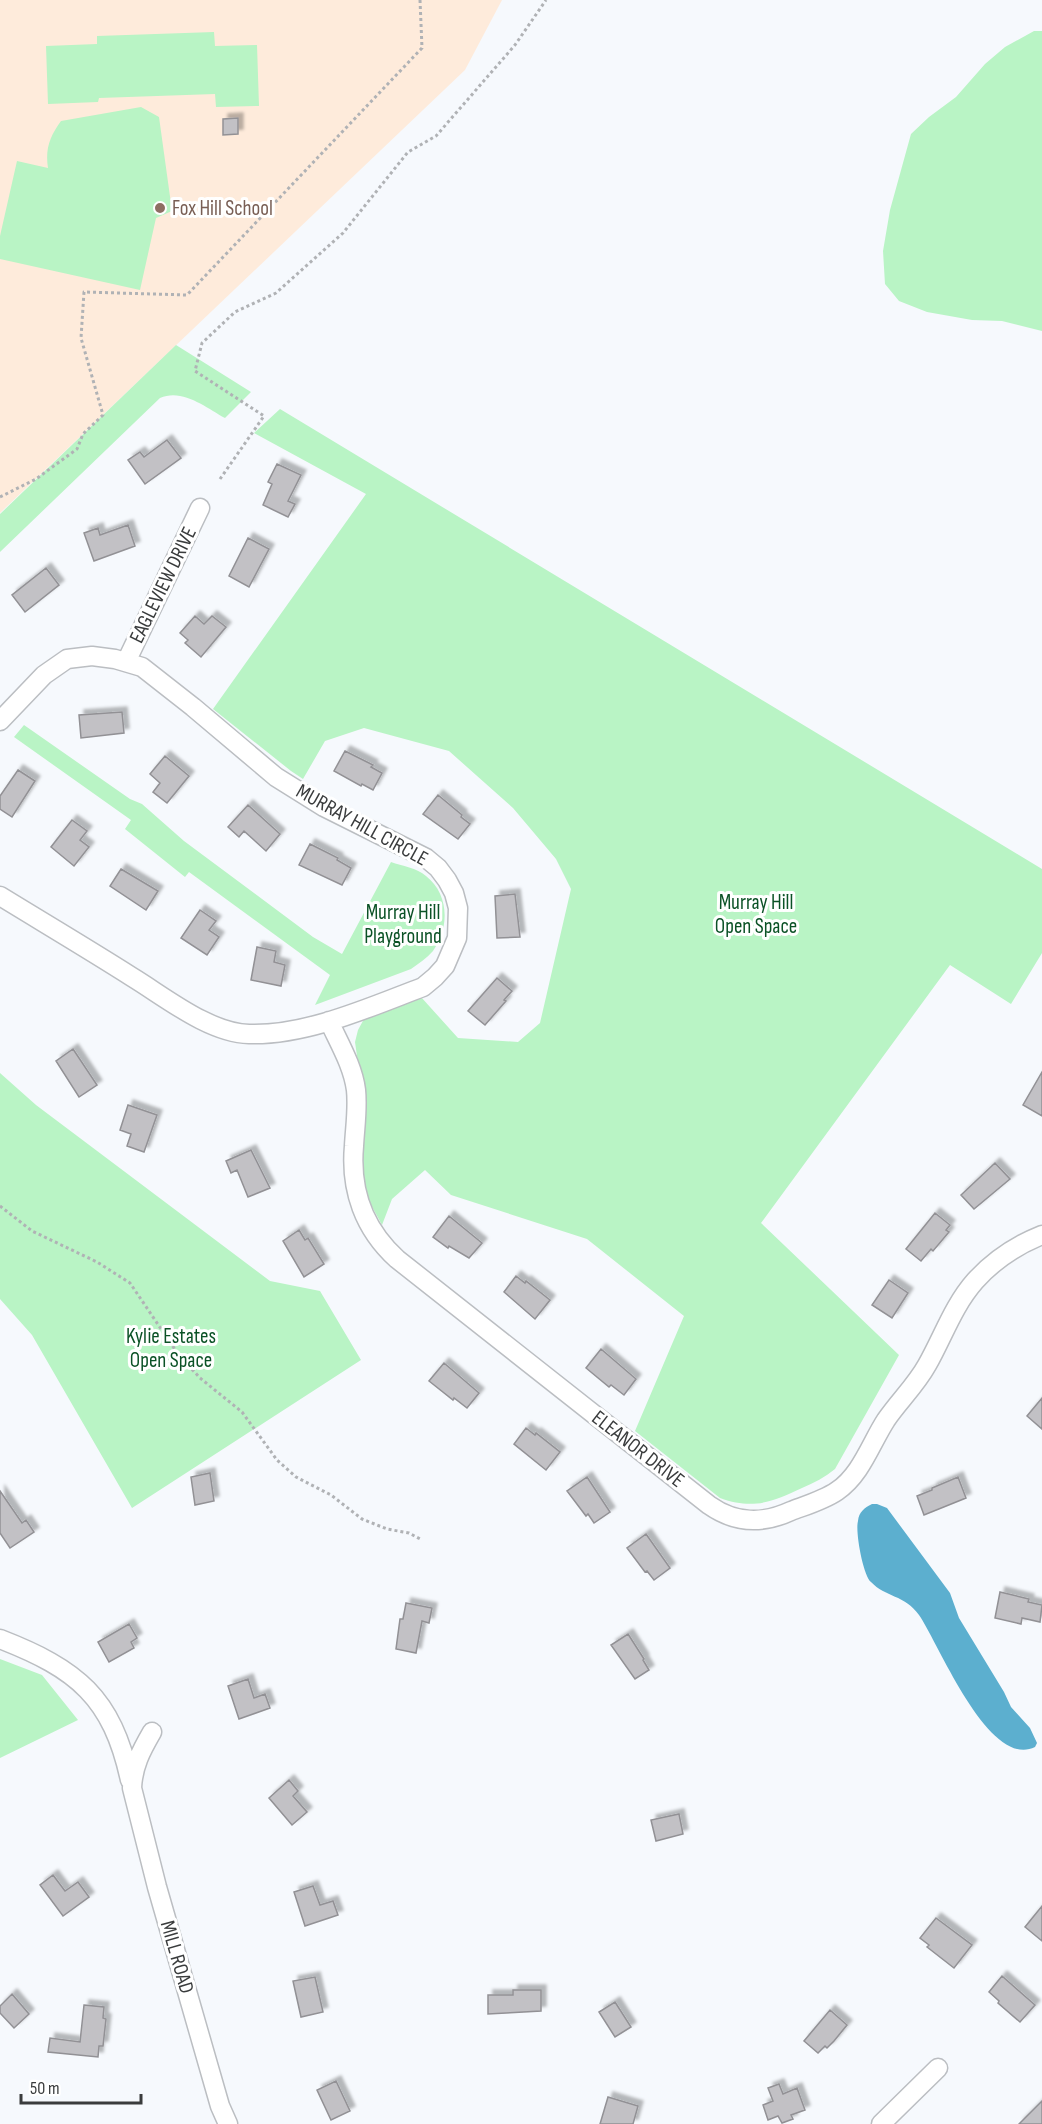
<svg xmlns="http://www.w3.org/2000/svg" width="1042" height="2124" font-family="'Sofia Sans Condensed',sans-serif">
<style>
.education{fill:#feebdb}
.green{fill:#b9f4c5}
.water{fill:#5cafcf}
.building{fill:#c2c1c5;stroke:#929195;stroke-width:1.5;filter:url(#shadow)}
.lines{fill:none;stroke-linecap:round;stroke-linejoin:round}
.minor-casing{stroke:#bbbec2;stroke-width:21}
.path{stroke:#b0b2b5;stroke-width:3;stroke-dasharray:3 3;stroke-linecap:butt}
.minor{stroke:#fff;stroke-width:18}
.education-dot{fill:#8d6e63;stroke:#fff;stroke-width:2}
.labels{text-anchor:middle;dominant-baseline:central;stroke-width:6;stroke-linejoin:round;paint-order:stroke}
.education-label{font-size:21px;fill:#785e54;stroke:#fff;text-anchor:start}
.street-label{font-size:21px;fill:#3a3c3d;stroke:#fff}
.park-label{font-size:21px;fill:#0b5226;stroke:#fff}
</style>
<defs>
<filter id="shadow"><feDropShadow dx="5" dy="-5" stdDeviation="1.5" flood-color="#0004"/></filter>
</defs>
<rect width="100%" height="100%" fill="#f6f9fd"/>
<path class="education" d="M0,0H502L465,70L0,513Z"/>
<path class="green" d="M1034,31H1042V331L1002,321L972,320L927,312L899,301L885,284L883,251L890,210L911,134L929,117L956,97L985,64L1005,47Z
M214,32L215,46L257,45L259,106L216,107L215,94L99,98L98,102L48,104L46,46L97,44V36Z
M141,107L159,117L172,211L156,218L140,290L0,259V236L17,161L48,168C45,149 50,136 61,121Z
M176,345L251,392L225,418C206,408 183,388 160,398L0,552V514Z
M280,409L1042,869V953L1011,1004L950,965L761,1223L899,1355L835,1469C825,1477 814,1483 802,1488C772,1502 753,1510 720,1498L635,1431L684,1316L587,1239L451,1195L425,1170L392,1199L382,1225L369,1201L361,1176L359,1070L355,1042L358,1030L364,1019L421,997L458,1038L518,1042L540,1023L571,889L556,859L513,808L449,751L364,728L325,741L303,779L291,771L213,709L366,494L254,433Z
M24,725L130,799L142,804L184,841L313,937L342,954L391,862C402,866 417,868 426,876C449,894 450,927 433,951C427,958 419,963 411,969L315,1005L330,975L189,872L185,877L125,829L131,820L14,737Z
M0,1073L36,1105L270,1281L320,1291L361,1360L132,1508L32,1335L0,1299Z
M0,1659L42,1675L78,1720L0,1758Z"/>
<path class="water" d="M872,1504H877L887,1508L950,1593L959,1618L1004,1692L1011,1707L1030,1728L1037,1743L1035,1747C989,1770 939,1644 919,1615C905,1595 885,1597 871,1582C863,1575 855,1531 858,1521C859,1512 864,1508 872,1504Z"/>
<path class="building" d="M238,118V134L223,135V119Z
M167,440L181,458L145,484L128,460L140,452L144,457Z
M277,464L301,475L288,501L295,504L288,517L263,505L272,484L268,482Z
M128,525L135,546L94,561L84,533L98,528L100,535Z
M248,538L269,549L249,587L229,576Z
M46,568L59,585L25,612L12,595Z
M195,616L204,624L212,616L226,627L201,657L185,643L188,640L180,633Z
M122,712L124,733L81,738L79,715Z
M345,751L373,765L371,767L382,773L373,790L362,784L361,786L334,771Z
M165,756L189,776L167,803L153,792L160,783L150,774Z
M18,770L35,781L12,817L0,809V796Z
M438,795L462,815L461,817L470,824L458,839L423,814Z
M248,805L280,834L266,851L244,831L239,837L228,827Z
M72,820L87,831L80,840L89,847L74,866L51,847Z
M310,844L338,858L337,860L351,868L342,885L299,865Z
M121,869L158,891L146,910L110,886Z
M515,894L520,937L497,938L495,896Z
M200,910L216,921L209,930L219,937L207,955L181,938Z
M257,947L276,951L274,962L285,965L281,986L251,980Z
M497,978L512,991L504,1000L506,1001L485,1025L468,1011Z
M73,1049L97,1085L79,1097L56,1061Z
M1042,1072V1116L1023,1105Z
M128,1105L157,1115L144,1152L127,1146L131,1134L120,1130Z
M251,1150L270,1188L248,1197L237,1170L231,1173L226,1161Z
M995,1163L1010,1179L974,1209L961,1195Z
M935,1213L950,1225L946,1230L949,1232L933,1251L931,1249L921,1261L906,1249Z
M449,1216L482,1243L469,1258L449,1246L448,1248L433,1237Z
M299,1230L305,1240L308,1238L324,1264L304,1277L283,1241Z
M516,1276L525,1283L526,1281L550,1300L535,1319L504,1292Z
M889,1280L908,1293L892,1318L872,1305Z
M601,1349L636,1379L624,1395L611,1385L609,1387L586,1368Z
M444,1363L479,1393L467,1408L454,1398L453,1400L429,1381Z
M1042,1398V1429L1027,1416Z
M526,1428L535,1435L536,1433L560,1452L546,1470L514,1444Z
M210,1473L214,1501L195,1505L191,1477Z
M587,1477L610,1512L594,1523L588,1514L586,1516L567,1491Z
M958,1477L966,1498L924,1515L917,1496L932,1490V1488Z
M0,1491L22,1523L26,1520L34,1532L10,1548L0,1533Z
M646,1534L670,1568L654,1580L647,1571L645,1572L627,1548Z
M1000,1592L1029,1599L1028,1602L1042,1605L1040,1622L1022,1618L1021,1624L995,1618Z
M406,1603L432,1608L429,1623L422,1621L416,1653L396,1649L400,1619H403Z
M129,1624L137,1638L131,1642L134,1648L109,1662L98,1642Z
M628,1634L644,1659L643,1660L649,1670L635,1679L611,1645Z
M248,1679L254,1698L265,1694L270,1708L239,1719L228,1686Z
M289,1780L298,1791L293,1796L307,1812L292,1825L269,1798Z
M679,1814L683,1834L656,1841L651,1820Z
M53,1875L65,1891L78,1882L89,1897L63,1916L40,1885Z
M313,1886L320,1905L333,1901L338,1915L305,1926L294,1892Z
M1042,1906V1941L1025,1927Z
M936,1918L972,1945L954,1968L927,1947L929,1945L920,1938Z
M1002,1976L1035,2005L1020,2022L998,2003L999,2001L989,1992Z
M315,1977L323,2012L301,2017L293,1981Z
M513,1990H541V2011L488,2014V1995H513Z
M12,1994L29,2014L14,2028L0,2013V2006Z
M615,2002L631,2027L615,2037L599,2012Z
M84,2005L104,2007L103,2018L106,2019L103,2046H99L98,2057L48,2052L50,2038L80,2042Z
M830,2010L847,2025L834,2041L827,2048L825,2046L818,2053L804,2041Z
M336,2081L350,2111L331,2120L317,2090Z
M779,2084L783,2094L797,2088L805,2110L791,2115L793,2119L782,2123L778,2116L768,2120L763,2105L773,2101L768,2088Z
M608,2097L638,2106L633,2124H600Z
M1042,2101V2124H1019Z"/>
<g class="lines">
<defs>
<path id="minor" d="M126,662L200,508
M0,721L44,675L67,659L92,656L115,659L142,667L193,707L276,777L324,807L426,858L438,868L447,880L454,893L458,908L457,938L445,966L435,977L423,987C370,1007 306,1036 249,1034C209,1033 165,997 132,977C88,949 44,923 0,896
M329,1021C339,1043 353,1066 356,1090C358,1109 355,1127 354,1146C350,1190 364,1229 397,1259L709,1505C736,1524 763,1524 791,1511C807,1505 824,1500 837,1491C861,1475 871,1443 886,1420C899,1401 916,1385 927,1365C943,1337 953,1306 975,1281C993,1261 1017,1245 1042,1235
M0,1639C77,1669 112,1697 130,1780
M152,1732C141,1751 133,1766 132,1788L157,1887L220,2106L228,2124
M881,2124L938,2068"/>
</defs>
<use href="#minor" class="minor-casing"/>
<path class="path" d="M220,479L264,416L195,371L202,343L235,312L276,293L343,233L408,152L436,136L515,45L546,0
M0,497L36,479L77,449L83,434L103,415L81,338L84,292L187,295L422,48L420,0
M0,1206L32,1231L97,1262L130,1283L178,1354L200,1378L242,1412L277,1460L296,1477L331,1495L362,1519L387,1529L409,1533L422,1540"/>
<use href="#minor" class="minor"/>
</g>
<circle class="education-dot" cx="160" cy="208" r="6"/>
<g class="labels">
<g class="education-label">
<text x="172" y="208">Fox Hill School</text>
</g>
<g class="street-label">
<text transform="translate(163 585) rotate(-64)">EAGLEVIEW DRIVE</text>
<text transform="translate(362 825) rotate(29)">MURRAY HILL CIRCLE</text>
<text transform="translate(638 1449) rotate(38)">ELEANOR DRIVE</text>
<text transform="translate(177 1957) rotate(74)">MILL ROAD</text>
</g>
<g class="park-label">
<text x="756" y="902">Murray Hill<tspan x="756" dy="24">Open Space</tspan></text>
<text x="403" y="912">Murray Hill<tspan x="403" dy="24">Playground</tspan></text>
<text x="171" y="1336">Kylie Estates<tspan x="171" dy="24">Open Space</tspan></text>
</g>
</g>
<path d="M21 2094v9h120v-9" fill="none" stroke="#3a3c3d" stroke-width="3"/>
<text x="30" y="2094" font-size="18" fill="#3a3c3d" stroke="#ffffff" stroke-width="4.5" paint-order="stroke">50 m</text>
</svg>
